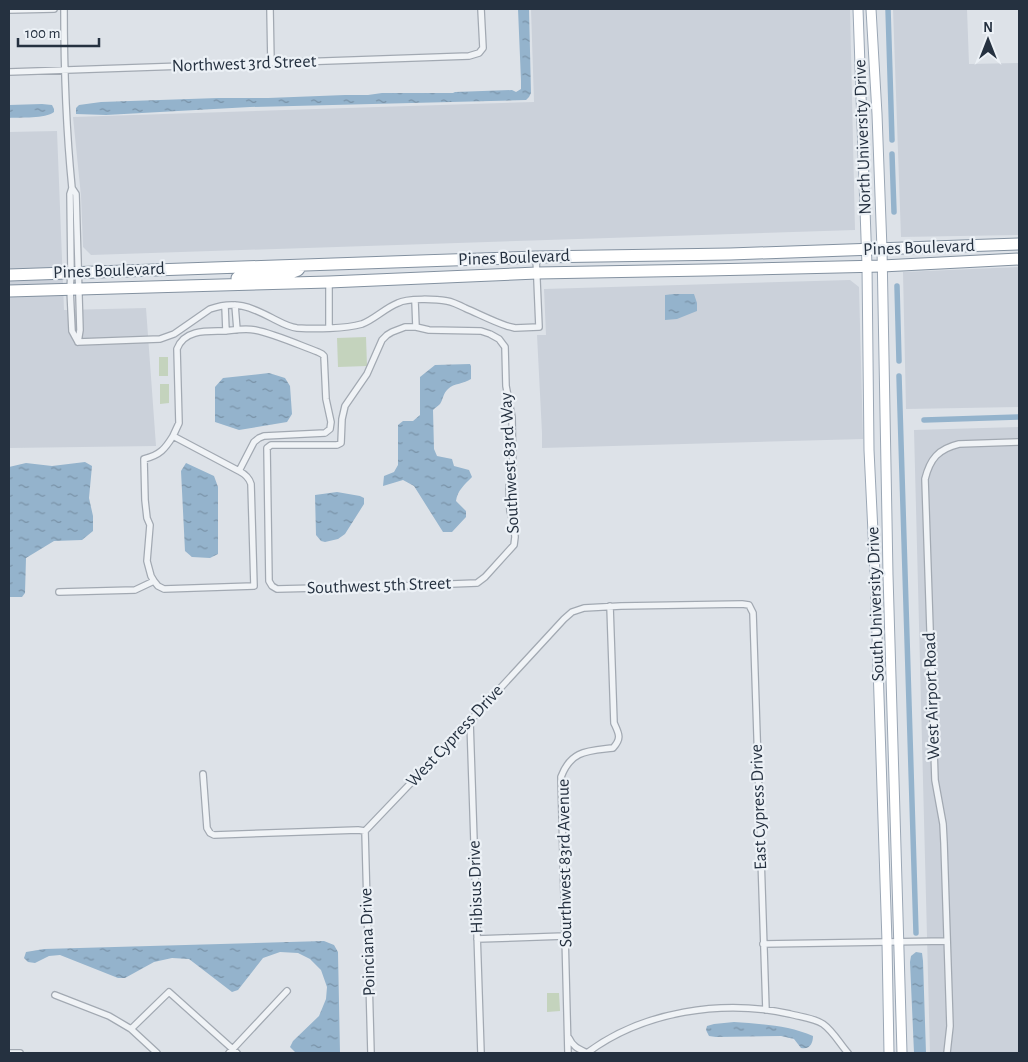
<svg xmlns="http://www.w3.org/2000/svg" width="1028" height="1062" font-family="'Alegreya Sans',sans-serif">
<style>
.built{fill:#cbd1da}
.pitch{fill:#c4d3bd}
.water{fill:url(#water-ripples)}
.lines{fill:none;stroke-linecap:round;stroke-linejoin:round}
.canal{stroke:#94b3cc;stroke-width:5.5}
.street-casing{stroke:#a2a9b2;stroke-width:8}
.primary-casing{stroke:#9ba7b5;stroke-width:11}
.highway-casing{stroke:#8391a0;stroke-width:13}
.street{stroke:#f0f3f6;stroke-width:5.5}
.primary{stroke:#fff;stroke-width:9}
.highway{stroke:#fff;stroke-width:11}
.labels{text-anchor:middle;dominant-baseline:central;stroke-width:4.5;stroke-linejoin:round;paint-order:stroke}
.street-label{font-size:18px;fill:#253140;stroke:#ecf1f6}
</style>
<defs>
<pattern id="water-ripples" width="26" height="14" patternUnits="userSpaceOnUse" patternTransform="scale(1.25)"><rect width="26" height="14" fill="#94b3cc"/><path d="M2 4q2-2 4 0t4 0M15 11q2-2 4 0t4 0" fill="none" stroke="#7992a7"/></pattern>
</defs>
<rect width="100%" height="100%" fill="#dde2e8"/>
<path class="built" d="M531,9H850L855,230L91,255L83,247L81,196L73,117L534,102Z
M893,9H967L969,64L1019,63V235L901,237Z
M57,131L64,310L146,308L156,446L9,448V132Z
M1019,267V407L906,409L903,272Z
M850,280L859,287L863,439L542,448V433L537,335H546L544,289Z
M1019,427V1053H930L914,430Z"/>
<path class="pitch" d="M366,337L367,366L338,367L337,338Z
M159,357H168V376H159Z
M160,384H169V403L160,404Z
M547,993H559L560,1011L547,1012Z"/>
<path class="water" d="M518,9H529L531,93L529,97L526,100L250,107L106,115L76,114V108L79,105L101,102L218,98H268L345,95H368L382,93H453L455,92L512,90L516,92L521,89V81Z
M42,104L52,105L54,109V112C45,119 21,117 9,118V105Z
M674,294H694L697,303V311L677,319L665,320V295Z
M470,364L471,366V379C464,384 454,383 448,389C443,393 443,400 440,404C438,406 435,408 433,410L434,449L437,456L452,459L454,466L469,470L472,477C465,484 457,491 456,501L466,511V517L452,532H443L414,486L403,480L383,486L384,476L394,472L398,465V425L403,421H413L420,415V377L435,365Z
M269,373L285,378L290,386L292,414L287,422L239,430L215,422V387L223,378Z
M85,462L92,466L89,498L93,516V531L82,540L54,541L26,558L25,593L22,597H9V467L26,463L52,466Z
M186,463L214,476L218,487V554L210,558L192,557L185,551L181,471Z
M337,492L360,496L364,498V504L345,534L338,539L325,542L321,541L316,535L315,495Z
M324,941L334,945L338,952L340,1053H296L290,1047L293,1041L319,1016L326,999L327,987L321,970L310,959L298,953L280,952L263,958L238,990L232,992L189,959L172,958L154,962L125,978H118L60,955L49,956L35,963L28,962L24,958L26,952L44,949Z
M916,952L922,953L923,961L926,1053H914L910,962L911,956Z
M734,1022C760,1024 788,1025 813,1036C813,1043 810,1050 801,1048L794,1039L781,1036L716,1037L709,1036L706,1030L707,1026L714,1024Z"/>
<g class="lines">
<path class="canal" d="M888,9L892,140
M892,154L894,212
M897,286L899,361
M899,376L916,933
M924,420L1019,417"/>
<defs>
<path id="street" d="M64,9C64,69 66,128 72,188L70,194L71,273L70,289L72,331L78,342
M270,9L271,63
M9,10L54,9
M9,72L469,56L479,53L483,48L481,9
M72,188L76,194L80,330L78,342
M329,282V328
M415,301L416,327H405L392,332L387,335L382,340L367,374L345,406L342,419L341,443L337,445H271L267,448L269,581L272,586L277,589L400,586L477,583L485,577L514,545L515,537L514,525L510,511L509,486L513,477L512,417L506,386L505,347L499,339L490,334L481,331L429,330L416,327
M235,305L237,330
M225,306L226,331
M78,342L160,339L174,334L210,309C235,300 251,307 272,318C280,322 288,327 297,328C314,329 345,329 362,324C375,319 385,308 398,303C407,298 436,299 447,301C453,302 459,305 465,308C479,314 492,321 507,326L515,328L539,327L536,257
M154,581L151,576L147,561L150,525L147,518L145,500L144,459C160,455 165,449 173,436
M59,592L135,590L154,581L158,586L164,589L254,586L251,484C249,477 245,474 239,471L173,436L179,423L177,349C184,329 208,331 224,331C235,330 245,328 255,330C275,334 299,345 318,352L322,354L324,356L326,399L331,422L330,429L325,433L264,436L259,438L254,442L239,471
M470,721L481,1053
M203,774L207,828L210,833L214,835L358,830L365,831
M365,831L470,721L564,619L572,612L584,608L621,606L742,604L749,605L753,613L766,1010
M365,831L371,1053
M477,939L565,936
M763,944L947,941
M55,995L109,1016L131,1029L157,1053
M131,1029L169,992L237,1053
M569,1038C573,1047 579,1049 587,1053
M9,1053H20
M229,1053L287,991
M568,1053L561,777C571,750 588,751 613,748C622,738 619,734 614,723L610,606
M587,1053C643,1011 723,999 790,1014C801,1017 814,1018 823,1024C833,1031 840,1044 848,1053
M947,1053L950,1026L944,843L943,824L935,780L925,479C930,459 938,449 959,444L1019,442"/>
<path id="primary" d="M858,9L867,266L869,450L875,574L887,942L889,1053
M871,9L877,114L882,249L888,575L902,1053"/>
<path id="highway" d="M9,275L536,257L730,254L1019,244
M237,278L290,273L298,270L301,266
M9,291L329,282L537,273L706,270L882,266L1019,259"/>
</defs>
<use href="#street" class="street-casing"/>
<use href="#primary" class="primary-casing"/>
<use href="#highway" class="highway-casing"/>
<use href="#street" class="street"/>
<use href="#primary" class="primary"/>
<use href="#highway" class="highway"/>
</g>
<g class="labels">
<g class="street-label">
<text transform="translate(244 64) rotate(-2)">Northwest 3rd Street</text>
<text transform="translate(863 137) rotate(-92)">North University Drive</text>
<text transform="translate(919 248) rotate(-2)">Pines Boulevard</text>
<text transform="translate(514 258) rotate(-2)">Pines Boulevard</text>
<text transform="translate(109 271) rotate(-2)">Pines Boulevard</text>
<text transform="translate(510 463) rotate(-93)">Southwest 83rd Way</text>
<text transform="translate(379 586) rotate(-2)">Southwest 5th Street</text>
<text transform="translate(876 604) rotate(-92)">South University Drive</text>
<text transform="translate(932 696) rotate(-92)">West Airport Road</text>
<text transform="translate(455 736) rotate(-47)">West Cypress Drive</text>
<text transform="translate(759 807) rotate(-92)">East Cypress Drive</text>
<text transform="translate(565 863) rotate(-91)">Sourthwest 83rd Avenue</text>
<text transform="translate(476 887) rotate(-92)">Hibisus Drive</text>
<text transform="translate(368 942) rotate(-92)">Poinciana Drive</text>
</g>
</g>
<rect width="1028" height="1062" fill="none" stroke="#253140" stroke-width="20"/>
<g transform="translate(988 40)" stroke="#ecf1f6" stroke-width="4" paint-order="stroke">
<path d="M0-4L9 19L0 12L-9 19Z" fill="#253140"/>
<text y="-8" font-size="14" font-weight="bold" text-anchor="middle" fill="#253140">N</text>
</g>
<path d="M18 38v8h81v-8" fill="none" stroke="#253140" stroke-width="2.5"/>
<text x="25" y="38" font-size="15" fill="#253140" stroke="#ecf1f6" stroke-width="4" paint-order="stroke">100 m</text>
</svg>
